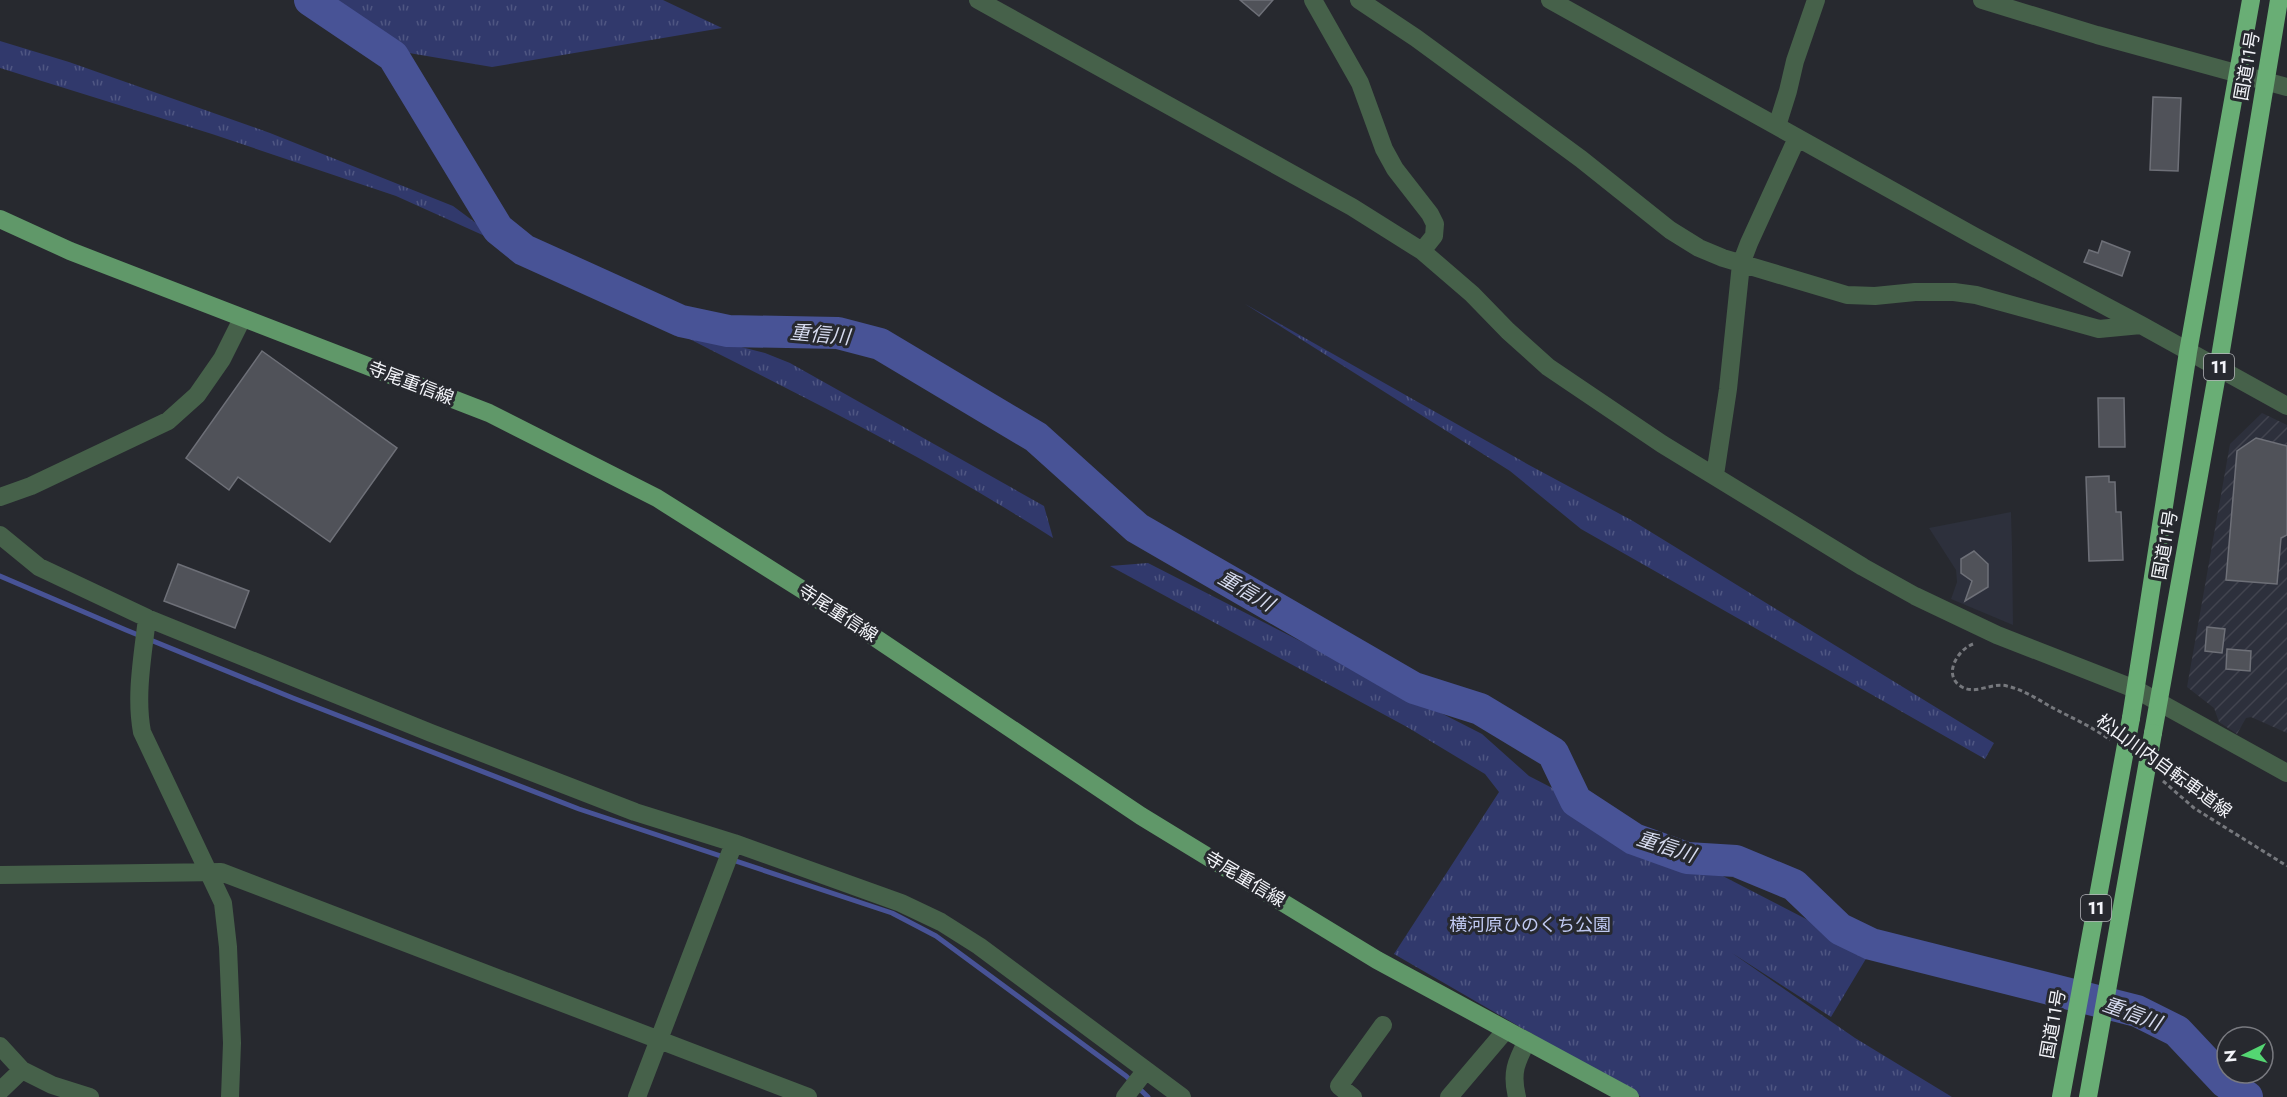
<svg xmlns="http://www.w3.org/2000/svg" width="2287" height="1097" font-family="Jost,'Noto Sans JP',sans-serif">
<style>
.built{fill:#2d303c}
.industrial{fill:url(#industrial-furrows)}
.grass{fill:url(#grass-tufts)}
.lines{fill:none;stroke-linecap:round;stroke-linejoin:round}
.stream{stroke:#485396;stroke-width:5}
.river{stroke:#485396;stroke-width:32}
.building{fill:#505259;stroke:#6e7078;stroke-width:1.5}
.path{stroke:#76787d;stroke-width:3;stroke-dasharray:4.5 3;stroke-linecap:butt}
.minor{stroke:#46614a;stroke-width:18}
.major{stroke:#609869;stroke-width:18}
.highway{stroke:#69ae75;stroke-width:18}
.highway-bridge{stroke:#69ae75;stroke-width:18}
.labels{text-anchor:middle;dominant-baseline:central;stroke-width:6;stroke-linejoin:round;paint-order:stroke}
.shield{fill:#27292f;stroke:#b6b7bc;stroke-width:1.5}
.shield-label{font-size:16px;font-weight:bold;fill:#f3f4f9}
.street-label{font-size:18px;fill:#f3f4f9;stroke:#27292f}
.park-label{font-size:18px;fill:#c1caf2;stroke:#27292f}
.water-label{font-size:20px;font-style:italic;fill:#d5daee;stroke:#27292f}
</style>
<defs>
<pattern id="industrial-furrows" width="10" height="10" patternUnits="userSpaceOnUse" patternTransform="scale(1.5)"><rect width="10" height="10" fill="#2d303c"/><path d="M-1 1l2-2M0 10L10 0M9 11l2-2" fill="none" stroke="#42444f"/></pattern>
<pattern id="grass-tufts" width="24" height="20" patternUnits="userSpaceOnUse" patternTransform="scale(1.5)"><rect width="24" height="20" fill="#31396c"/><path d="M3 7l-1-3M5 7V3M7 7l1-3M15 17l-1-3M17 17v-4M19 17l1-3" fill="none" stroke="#4f5682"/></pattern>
</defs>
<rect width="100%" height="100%" fill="#27292f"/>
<path class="built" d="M2011,512L2012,546L2013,625L1951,599L1957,582L1956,570L1929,528Z"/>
<path class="industrial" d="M2262,413L2287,425V733L2251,717L2246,718L2237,734L2219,722L2214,708L2187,687L2230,444Z"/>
<path class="grass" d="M328,0H663L722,28L492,67L397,51Z
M0,41L69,62L270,133L453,206L507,246L396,196L212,134L0,68Z
M1245,304L1529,465L1633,521L1994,743L1985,759L1581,529L1510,471Z
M670,329L765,353L790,363L1044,506L1053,538C931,459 799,395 670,329Z
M1148,563L1482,734L1529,776L1870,952L1831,1017L1732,953L1855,1038L1952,1097H1641L1394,954L1499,792L1485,774L1407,727L1110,566Z"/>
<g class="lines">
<path class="stream" d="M0,576L126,630L293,698L579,809L892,913L936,936L1126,1076L1148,1097"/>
<path class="river" d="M310,0L393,56L498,229L524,250L681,321L728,331L838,333L880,344L1036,437L1137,528L1414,688L1480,709L1553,753L1576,801L1634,839L1687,858L1736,861L1794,885L1840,929L1871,944L2137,1011L2177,1031L2225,1082L2247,1097"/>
</g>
<path class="building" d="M1240,0H1273L1259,16Z
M2153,97L2181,98L2178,171L2150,170Z
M2102,241L2130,252L2122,276L2084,262L2089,250L2098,253Z
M262,351L397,448L330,542L238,477L229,490L186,458Z
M2098,398H2124L2125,447H2099Z
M2256,438L2287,446V535L2281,538L2277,584L2226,580L2237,451Z
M2109,476V482H2115L2116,512H2121L2123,560L2089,561L2086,477Z
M1974,551L1988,564V587L1965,601L1972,581L1961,573V559Z
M178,564L249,591L235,628L164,601Z
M2207,627L2225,629L2222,653L2205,651Z
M2227,649L2251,651L2250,671L2226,669Z"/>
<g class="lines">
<path class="path" d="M1973,644C1957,650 1942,676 1962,687C1976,695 1992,682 2007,686C2024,690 2039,700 2053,708C2072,718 2093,727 2110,740
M2163,781L2194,808L2287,866"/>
<path class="minor" d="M978,0L1352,207L1422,251L1472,294L1508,331L1548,367L1662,444L1863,567L1915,596L1997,635L2135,689L2287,773
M1313,0L1360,83L1384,149L1395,169L1430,214L1435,224L1434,236L1422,251
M1359,0L1416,38L1581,159L1670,230L1699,248L1723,258L1847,295L1875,296L1915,292H1954L1976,295L2099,329L2141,325
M1550,0L1974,236L2141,325L2287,406
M1982,0L2097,35L2287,87
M1777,126L1788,91L1795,61L1816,0
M1715,475L1728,389L1741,264L1749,243L1797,138
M0,497L31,486L168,421L197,395L222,359L242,319
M0,535L39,567L147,618L431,733L635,812L734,843L901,903L941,922L979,946L1182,1097
M147,618C143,655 135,695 142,732L223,903L228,947L232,1043L230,1097
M0,875L221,872L808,1097
M0,1046L22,1070
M0,1091L22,1070L52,1085L90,1097
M637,1097L734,843
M1125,1097L1146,1070
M1353,1097L1339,1086L1383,1025
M1449,1097L1506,1030
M1517,1097C1511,1073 1516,1062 1527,1041"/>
<path class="major" d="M0,219L70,251L489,413L657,498L825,604L1141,816L1377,960L1630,1097"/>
<path class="highway" d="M2131,718L2188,352L2251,0
M2153,733L2218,369L2279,0"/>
<path class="highway-bridge" d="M2061,1097L2131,718
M2088,1097L2153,733"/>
</g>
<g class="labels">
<g class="shield">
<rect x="2204" y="354" width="30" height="26" rx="4.5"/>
<rect x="2081" y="895" width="30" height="26" rx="4.5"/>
</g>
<g class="shield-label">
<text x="2219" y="367">11</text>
<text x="2096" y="908">11</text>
</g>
<g class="street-label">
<text transform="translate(2247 66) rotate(-80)">国道11号</text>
<text transform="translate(411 383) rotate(21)">寺尾重信線</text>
<text transform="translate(2165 545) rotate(-80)">国道11号</text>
<text transform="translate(838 613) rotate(33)">寺尾重信線</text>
<text transform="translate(2164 766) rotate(36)">松山川内自転車道線</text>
<text transform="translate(1245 879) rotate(31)">寺尾重信線</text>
<text transform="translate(2053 1024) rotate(-80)">国道11号</text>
</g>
<g class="park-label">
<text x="1530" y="925">横河原ひのくち公園</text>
</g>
<g class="water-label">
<text transform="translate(820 335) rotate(5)">重信川</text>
<text transform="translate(1246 591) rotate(30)">重信川</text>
<text transform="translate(1666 847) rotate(18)">重信川</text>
<text transform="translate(2132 1014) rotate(20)">重信川</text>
</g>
</g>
<g transform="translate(2245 1055) rotate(265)"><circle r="28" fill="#27292f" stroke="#797a80" stroke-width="1.5"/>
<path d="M0-4.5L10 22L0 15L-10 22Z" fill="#54d672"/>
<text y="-9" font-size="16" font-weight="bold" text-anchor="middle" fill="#f3f4f9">N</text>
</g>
</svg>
